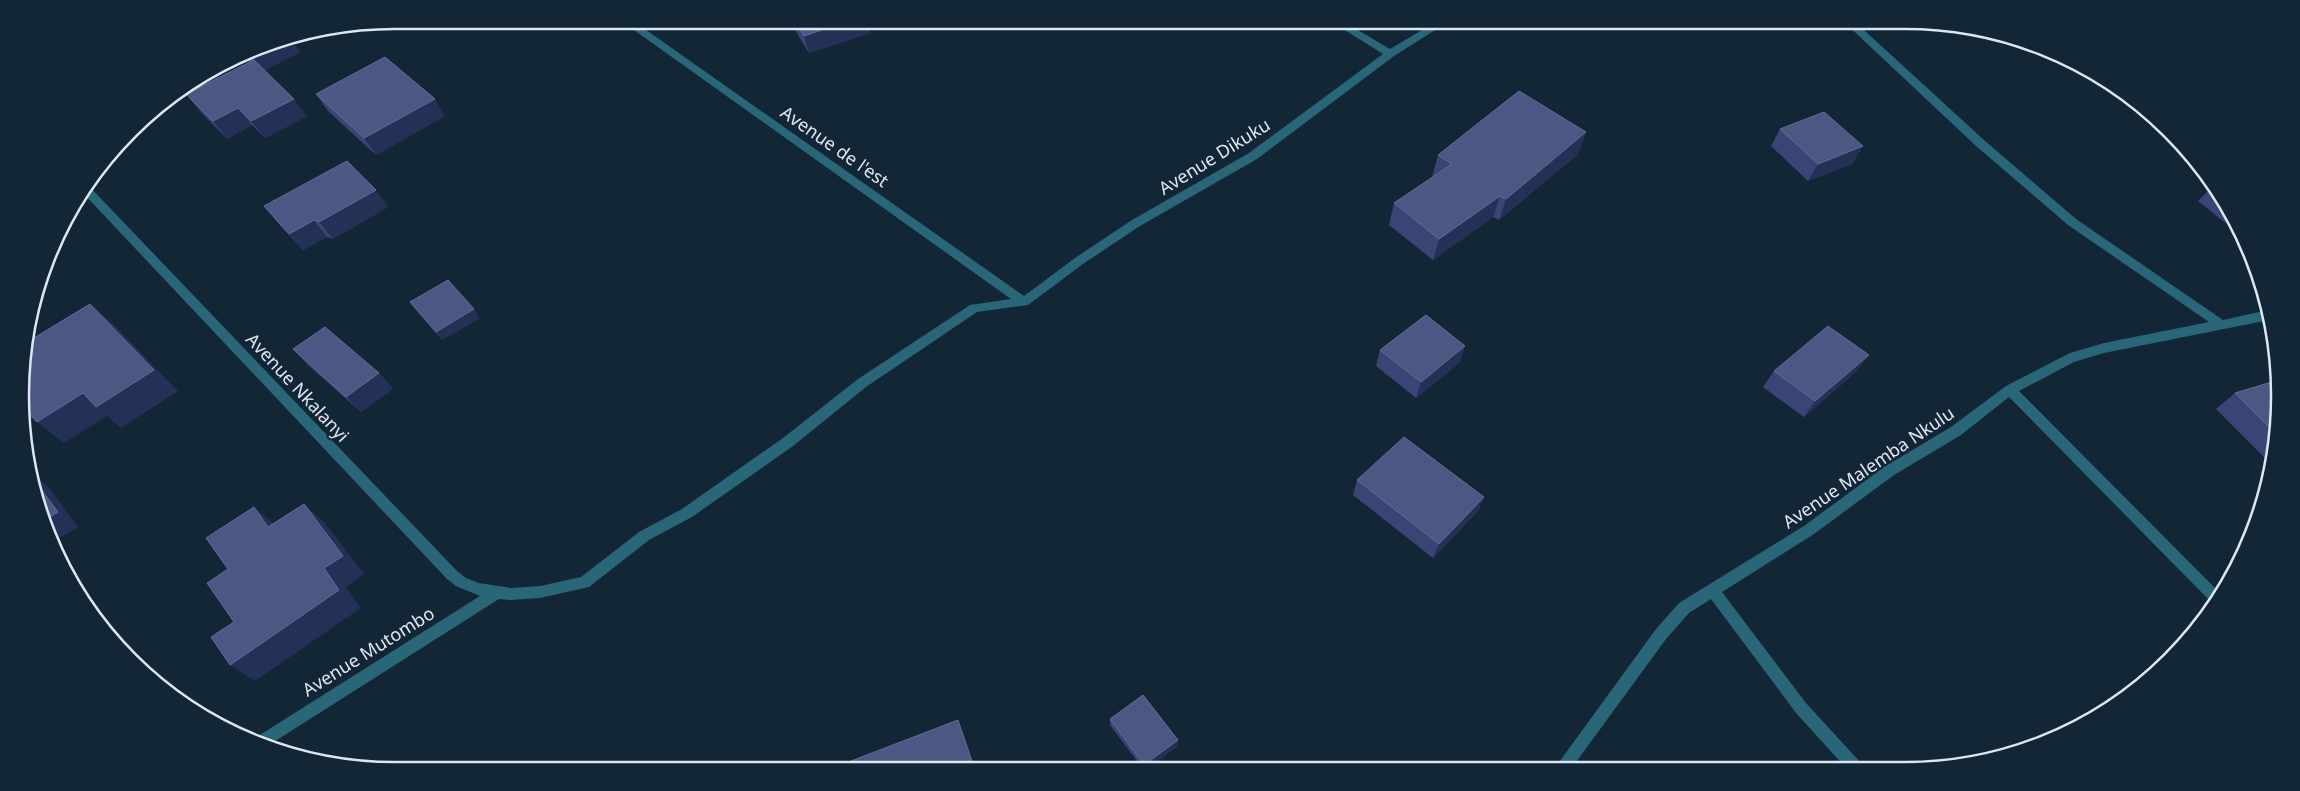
<svg xmlns="http://www.w3.org/2000/svg" width="2300" height="791" font-family="'Noto Sans',sans-serif">
<style>
.lines{fill:none;stroke-linecap:round;stroke-linejoin:round}
.minor{fill:#296677;fill-rule:evenodd}
.wall{fill:#3a4576}
.shaded-wall{fill:#233157}
.building{fill:#4c5784;stroke:#626d95}
.labels{text-anchor:middle;dominant-baseline:central;stroke-width:4.5;stroke-linejoin:round;paint-order:stroke}
.street-label{font-size:18px;fill:#dce7f2;stroke:#132636}
.rim{fill:none;stroke:#dce7f2;stroke-width:2.5}
</style>
<rect width="100%" height="100%" fill="#132636"/>
<g class="lines">
<path class="minor" d="M620,20H632L1024,296L1075,258L1132,220L1249,153L1383,54L1329,20H1341L1390,49L1439,20H1451L1394,56L1257,159L1140,226L1083,264L1028,305L977,312L866,387L793,446L692,517L649,540L589,587L540,598L511,600L499,599L269,745L255,738L480,596L456,586L447,579L82,192L87,184L457,571L466,578L479,583L511,588L540,586L581,577L639,532L682,509L783,438L858,379L970,305L1011,299Z
M1842,20H1853L1984,140L2076,219L2223,320L2268,310L2269,320L2104,353L2074,362L2019,391L2221,594L2212,603L2009,397L1961,435L1894,475L1814,534L1722,592L1806,703L1861,763L1864,768H1846L1796,713L1711,599L1689,613L1666,639L1571,769H1554L1656,629L1679,603L1804,526L1884,467L1951,427L2006,386L2070,353L2104,343L2209,322L2068,225L1976,146Z"/>
</g>
<path class="wall" d="M789,20H867L870,33L809,53Z
M252,48L300,52L265,70L307,116L265,138L252,125L227,139L200,111L186,94L250,62L242,55Z
M316,94L445,116L376,155L328,111Z
M1780,129L1863,146L1852,164L1808,181L1771,146Z
M1586,132L1578,154L1499,220L1493,217L1433,260L1389,225L1394,203L1433,177H1432L1438,155Z
M2214,185L2230,208L2243,237L2198,201Z
M264,206L388,207L333,239L327,237L303,250L278,223Z
M410,302L480,318L442,340Z
M1465,346L1460,362L1416,398L1376,366L1380,350Z
M293,349L379,373L393,389L361,412L308,365Z
M1774,371H1857L1804,417L1763,387Z
M2235,393L2279,420L2272,465L2216,409Z
M1357,480L1484,497L1478,511L1433,558L1353,495Z
M1110,719L1178,740V746L1146,769H1143L1110,725Z"/>
<path class="shaded-wall" d="M851,20H867L870,33L809,53L804,36Z
M289,37L300,52L261,72L248,55L274,42Z
M294,99L307,116L265,138L251,121Z
M435,99L445,116L376,155L364,138Z
M238,108L252,125L227,139L213,121Z
M1586,132L1578,154L1499,220L1506,199Z
M1863,146L1852,164L1808,181L1818,164Z
M376,190L388,207L333,239L319,222Z
M1500,196L1493,217L1433,260L1439,239Z
M314,220L327,237L303,250L289,234Z
M90,304L115,326L178,391L121,428L107,416L64,443L37,422Z
M474,309L480,318L442,340L436,332Z
M1465,346L1460,362L1416,398L1421,382Z
M1869,355L1857,371L1804,417L1815,401Z
M379,373L393,389L361,412L346,397Z
M29,472L47,485L78,527L55,541L45,520Z
M1484,497L1478,511L1433,558L1439,544Z
M304,504L325,523L364,574L346,587L361,608L255,681L230,665L324,568Z
M254,507L277,527H268Z
M1178,740V746L1146,769H1144V765Z"/>
<path class="building" d="M794,20H851L804,36Z
M274,42L248,55L245,53L252,48Z
M385,57L435,99L364,138L316,94Z
M254,60L294,99L251,121L238,108L213,121L186,94Z
M1519,91L1586,132L1506,199L1500,196L1439,239L1394,203L1452,164L1438,155Z
M1824,112L1863,146L1818,164L1780,129Z
M347,161L376,190L319,222L314,220L289,234L264,206Z
M448,280L474,309L436,332L410,302Z
M90,304L154,370L96,407L83,393L37,422L21,405L23,347L24,344Z
M1426,315L1465,346L1421,382L1380,350Z
M1828,326L1869,355L1815,401L1774,371Z
M325,327L379,373L346,397L293,349Z
M2275,381L2278,383L2279,420L2277,435L2235,393Z
M1404,437L1484,497L1439,544L1357,480Z
M30,474L58,512L45,520L33,492Z
M304,504L343,556L324,568L339,590L230,665L211,637L234,622L207,583L228,569L206,538L254,507L268,527Z
M1143,695L1178,740L1144,765L1110,719Z
M958,720L975,770H854L851,761Z"/>
<g class="labels">
<g class="street-label">
<text transform="translate(835 146) rotate(35)">Avenue de l'est</text>
<text transform="translate(1214 156) rotate(-32)">Avenue Dikuku</text>
<text transform="translate(298 387) rotate(47)">Avenue Nkalanyi</text>
<text transform="translate(1868 467) rotate(-34)">Avenue Malemba Nkulu</text>
<text transform="translate(368 651) rotate(-32)">Avenue Mutombo</text>
</g>
</g>
<path d="M0 0H2300V791H0ZM395 29H1905A366 366 0 0 1 2271 395V396A366 366 0 0 1 1905 762H395A366 366 0 0 1 29 396V395A366 366 0 0 1 395 29Z" fill="#132636" fill-rule="evenodd"/>
<path class="rim" d="M395 29H1905A366 366 0 0 1 2271 395V396A366 366 0 0 1 1905 762H395A366 366 0 0 1 29 396V395A366 366 0 0 1 395 29Z"/>
</svg>
